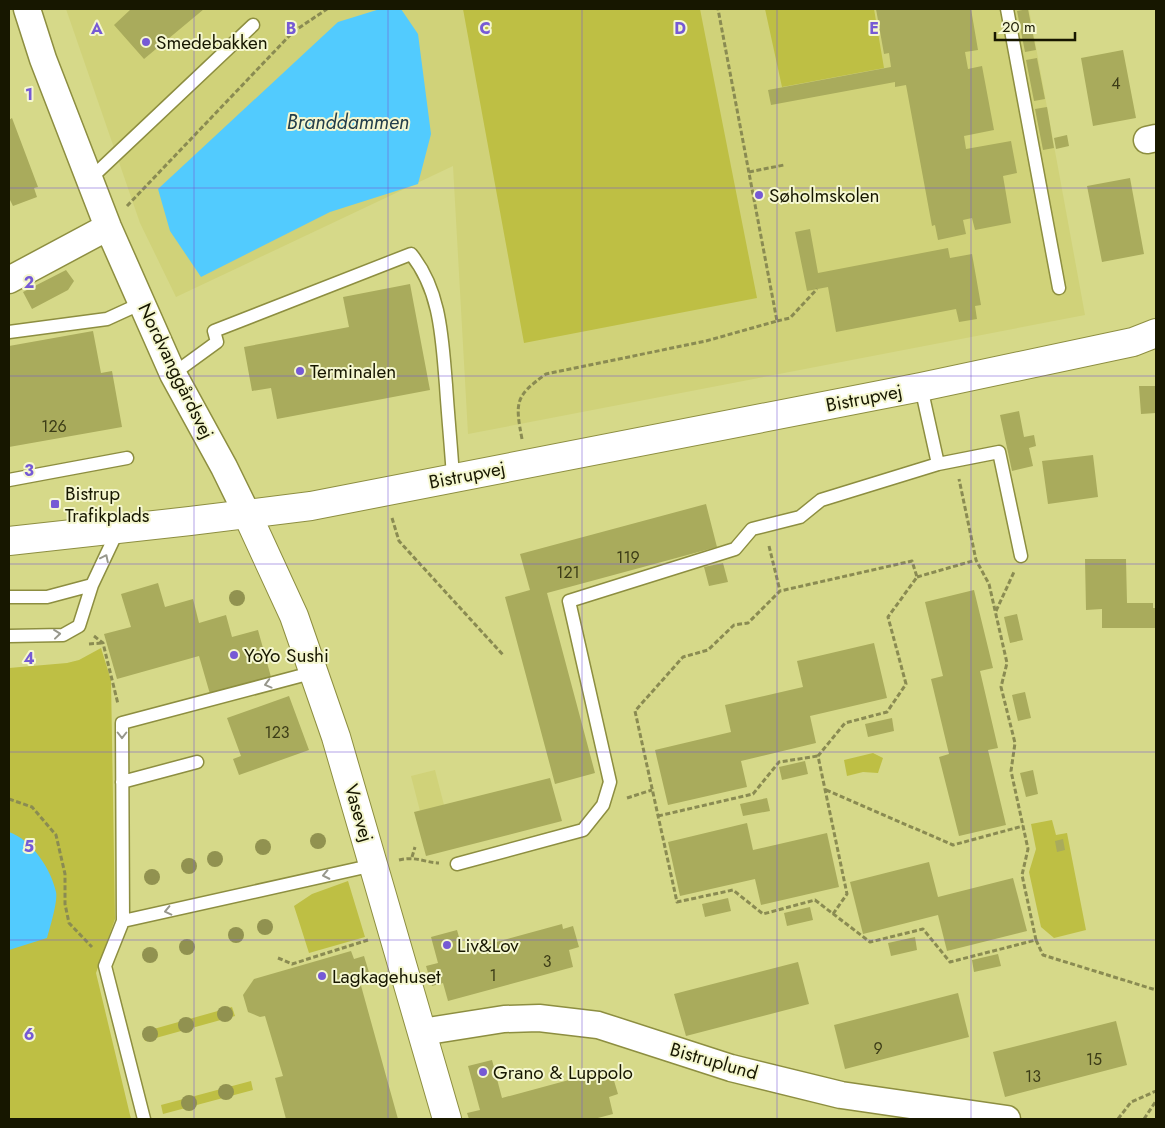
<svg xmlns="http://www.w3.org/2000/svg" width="1165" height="1128" font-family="Jost,sans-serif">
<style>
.built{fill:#d0d279}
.green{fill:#bebf44}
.water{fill:#52cbfe}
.building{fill:#a9ab5c}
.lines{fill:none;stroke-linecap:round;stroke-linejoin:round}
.service-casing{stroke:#8d8e40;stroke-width:15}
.minor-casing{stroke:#8d8e40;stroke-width:29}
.tertiary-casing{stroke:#8d8e40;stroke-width:30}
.secondary-casing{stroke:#8d8e40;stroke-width:30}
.path{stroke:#8a8b52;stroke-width:3;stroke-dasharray:5 2.5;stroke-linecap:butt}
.service{stroke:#fff;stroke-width:12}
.minor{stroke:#fff;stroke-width:26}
.tertiary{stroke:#fff;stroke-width:28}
.secondary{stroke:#fff;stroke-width:28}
.tree{fill:#919250}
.oneway{stroke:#97978c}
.grid{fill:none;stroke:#765ad5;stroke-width:1;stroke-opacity:0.55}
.poi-dot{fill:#765ad5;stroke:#f5f7d0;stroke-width:2}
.labels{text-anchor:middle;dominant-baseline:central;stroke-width:4;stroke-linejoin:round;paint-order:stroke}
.number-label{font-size:16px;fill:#3c3c17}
.poi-label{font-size:19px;fill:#171700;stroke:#f5f7d0;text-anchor:start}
.street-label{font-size:19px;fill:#171700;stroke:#f5f7d0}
.water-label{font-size:20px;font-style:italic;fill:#243e4a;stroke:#f5f7d0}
.grid-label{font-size:16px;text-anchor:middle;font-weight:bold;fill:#765ad5;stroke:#f5f7d0;stroke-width:4;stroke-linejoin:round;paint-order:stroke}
</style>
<rect width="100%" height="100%" fill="#d6d989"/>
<path class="built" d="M66,9H1029L1085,315L468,434L453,166L176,297L140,223Z
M435,770L444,805L420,811L411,776Z"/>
<path class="green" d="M463,9H700L757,298L524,343Z
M765,9H874L884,68L782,87Z
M101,648L111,680L115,919L96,973L131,1119H9V668L67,663L79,660Z
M873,753L883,758L878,773L863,772L847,776L844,760Z
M1052,820L1056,835L1067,833L1086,930L1054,938L1041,927L1029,872L1036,849L1031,824Z
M348,881L365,937L309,953L294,906L312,894Z
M232,1007L235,1016L145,1041L143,1032Z
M251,1081L253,1090L163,1114L161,1105Z"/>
<path class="water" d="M380,9H401L418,34L431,134L418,184L330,212L201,277L170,231L158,189L338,22Z
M9,832C32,840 51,869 56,892C58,901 50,927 47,938L9,950Z"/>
<path class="building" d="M131,9H204L144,59L114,25Z
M876,9H971L978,50L965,52L968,69L982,66L994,130L964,136L966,149L1011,141L1017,173L1003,176L1011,223L975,230L972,218L963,220L966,234L938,240L935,225L932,226L906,85L895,87V82L771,105L768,90L891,67L889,53L884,54Z
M1028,9L1036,50L1025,52L1017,11Z
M1123,50L1136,118L1093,126L1081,58Z
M1037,58L1045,99L1034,101L1026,60Z
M1047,107L1054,148L1043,150L1035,109Z
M12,118L38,187L34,188L37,197L13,206L9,198V120Z
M1067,135L1069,146L1056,149L1054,138Z
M1130,178L1144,254L1102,262L1087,186Z
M810,229L818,273L948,248L950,258L972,254L981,305L975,306L977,319L959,322L956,309L836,332L828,287L807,291L795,232Z
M66,270L74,281L68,290L32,309L23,292Z
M410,284L430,390L277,419L271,388L252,391L244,347L349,327L343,297Z
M93,331L101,373L112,371L122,427L9,447V346Z
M1139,386H1155L1156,413L1141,414Z
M1019,411L1024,437L1034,435L1036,446L1029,448L1033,466L1012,471L1000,415Z
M1093,455L1098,497L1048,504L1042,461Z
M706,504L717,547L547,593L595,773L555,784L505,597L530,590L520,554Z
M1085,559H1126L1127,603H1153V608H1156V628H1102V609L1086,610Z
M723,563L728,582L709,586L704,567Z
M158,583L165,607L193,599L199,623L226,615L232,637L258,630L271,677L210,694L199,656L117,679L104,634L131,627L121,594Z
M974,590L993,668L980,671L998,748L988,750L1006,825L959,836L939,757L949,754L931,679L943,676L925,602Z
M1017,614L1023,640L1010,643L1004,617Z
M874,643L887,698L810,716L816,743L741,761L747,787L668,805L655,750L731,732L725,705L803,687L797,661Z
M1025,692L1031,718L1018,721L1012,695Z
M289,696L309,750L239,775L233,759L241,756L227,718Z
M892,718L894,731L868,737L865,724Z
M805,761L808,774L782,780L779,767Z
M1033,770L1038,794L1026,797L1020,773Z
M550,778L562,821L426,856L414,812Z
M767,798L770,811L743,816L740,804Z
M747,823L753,850L827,833L839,887L761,905L755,879L680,896L668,842Z
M1063,839L1065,850L1057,852L1055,841Z
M929,862L938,897L1013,878L1027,931L947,951L938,915L863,934L850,882Z
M728,898L731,911L705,917L702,904Z
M810,907L813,920L787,926L784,913Z
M562,924L563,929L573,926L579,947L569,950L573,967L448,1001L443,983L432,986L426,966L438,963L431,937L457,930L463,951Z
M915,937L917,950L891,956L888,943Z
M351,951L354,959L364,956L371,979L360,982L398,1119H286L275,1078L283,1076L265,1016L260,1017L248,1012L243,995L254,979Z
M998,954L1001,966L974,972L972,960Z
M798,962L809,1004L686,1036L674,994Z
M958,993L969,1037L845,1069L834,1025Z
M1116,1021L1127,1065L1005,1097L993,1052Z
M492,1060L502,1098L602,1071L603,1077L612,1074L618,1094L609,1097L613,1114L594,1119H469L467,1113L480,1110L468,1066Z"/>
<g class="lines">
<defs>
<path id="service" d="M1007,9L1059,288
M90,179L253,25
M9,332L107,319L142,303
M173,374L217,342L214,331L411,254C441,291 442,339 446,385C448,416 451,446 453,477
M938,464L999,452L1021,556
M9,480L127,458
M9,597H47L92,585
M9,636L63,635L79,626L92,585L118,530
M122,782L197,762
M457,864L583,830L603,805L610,782L569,601L735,549L752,529L800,517L821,500L938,464L921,387
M123,921L374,865
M144,1119L105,966L123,921L122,723L315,672"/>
<path id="minor" d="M27,9L43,59L108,227L173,374L224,467L247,514
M1147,140L1156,138
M9,280L108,227
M422,1032L504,1019L539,1018L598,1025L731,1068L841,1095L1007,1119"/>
<path id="tertiary" d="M247,514L294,616L336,737L447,1119"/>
<path id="secondary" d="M9,541L190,521L311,506L921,387L1133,342L1156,333"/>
</defs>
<use href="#service" class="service-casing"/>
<use href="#minor" class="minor-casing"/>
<use href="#tertiary" class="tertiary-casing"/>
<use href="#secondary" class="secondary-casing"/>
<path class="path" d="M749,172L784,165
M127,206L293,32L327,9
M777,321L790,318L817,289
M522,439C515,402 515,396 546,374L706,341L777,321L718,9
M392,518L399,541L504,656
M769,546L780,591
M917,577L976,560
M996,611L1014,572
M94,636L103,643L118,704
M89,644L102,643
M826,790L953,845L1023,826
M627,798L652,790
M9,799L32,807L56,835L65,874V904L69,923L92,947
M658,816L753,794L779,762L818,756
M412,857L415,847
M399,860C415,856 423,862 439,863
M833,914L847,894L818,756L845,723L887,712L906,684L888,617L917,577L912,561L780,591L748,623L734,625L708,650L683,657L635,711L677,902L733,890L763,914L815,900L870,942L923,929L950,962L1036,940L1022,875L1028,849L1011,771L1015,743L1001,687L1007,663L989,584L976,560L959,479
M1036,940L1043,955L1156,990
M278,958L292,964L368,940
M1118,1119L1131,1102L1156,1091
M1144,1119L1156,1101"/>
<use href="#service" class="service"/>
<use href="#minor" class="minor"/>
<use href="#tertiary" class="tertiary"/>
<use href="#secondary" class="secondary"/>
</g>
<g class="tree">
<circle cx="237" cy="598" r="8"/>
<circle cx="318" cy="841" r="8"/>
<circle cx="263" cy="847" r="8"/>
<circle cx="215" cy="859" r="8"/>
<circle cx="189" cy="866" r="8"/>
<circle cx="152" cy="877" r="8"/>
<circle cx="265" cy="927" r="8"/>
<circle cx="236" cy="935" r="8"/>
<circle cx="187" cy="947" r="8"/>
<circle cx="150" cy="955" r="8"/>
<circle cx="225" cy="1014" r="8"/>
<circle cx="186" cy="1025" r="8"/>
<circle cx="150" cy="1034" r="8"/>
<circle cx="226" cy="1092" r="8"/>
<circle cx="189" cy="1103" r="8"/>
</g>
<defs><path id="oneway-chevron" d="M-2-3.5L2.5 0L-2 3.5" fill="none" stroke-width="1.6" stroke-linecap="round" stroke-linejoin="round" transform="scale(1.25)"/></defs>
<g class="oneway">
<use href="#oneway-chevron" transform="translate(105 558) rotate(-64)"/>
<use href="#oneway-chevron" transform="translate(57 634) rotate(-6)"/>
<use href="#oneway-chevron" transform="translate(268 684) rotate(165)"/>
<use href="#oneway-chevron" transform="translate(122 735) rotate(90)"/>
<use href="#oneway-chevron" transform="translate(326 875) rotate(168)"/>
<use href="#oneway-chevron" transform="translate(168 911) rotate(167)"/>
</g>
<path class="grid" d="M194,9V1119M388,9V1119M582,9V1119M777,9V1119M971,9V1119M9,188H1156M9,376H1156M9,564H1156M9,752H1156M9,940H1156"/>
<g class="poi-dot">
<circle cx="146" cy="42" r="5"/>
<circle cx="759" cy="195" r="5"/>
<circle cx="300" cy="371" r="5"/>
<rect x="50" y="499" width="10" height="10" rx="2.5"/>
<circle cx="234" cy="655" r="5"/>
<circle cx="447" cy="945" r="5"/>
<circle cx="322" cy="976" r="5"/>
<circle cx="483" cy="1072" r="5"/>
</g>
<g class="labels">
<g class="number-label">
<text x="1116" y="83">4</text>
<text x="54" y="426">126</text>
<text x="628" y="557">119</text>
<text x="568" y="572">121</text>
<text x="277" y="732">123</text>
<text x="547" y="961">3</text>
<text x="493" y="975">1</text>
<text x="878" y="1048">9</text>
<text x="1094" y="1059">15</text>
<text x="1033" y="1076">13</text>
</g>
<g class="poi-label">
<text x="156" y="42">Smedebakken</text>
<text x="769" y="195">Søholmskolen</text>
<text x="310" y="371">Terminalen</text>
<text x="65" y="493">Bistrup<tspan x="65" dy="22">Trafikplads</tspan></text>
<text x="244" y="655">YoYo Sushi</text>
<text x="457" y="945">Liv&amp;Lov</text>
<text x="332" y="976">Lagkagehuset</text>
<text x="493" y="1072">Grano &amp; Luppolo</text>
</g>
<g class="street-label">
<text transform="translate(176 371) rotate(64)">Nordvanggårdsvej</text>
<text transform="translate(864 398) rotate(-11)">Bistrupvej</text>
<text transform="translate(467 475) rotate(-11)">Bistrupvej</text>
<text transform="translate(359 813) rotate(74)">Vasevej</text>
<text transform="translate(714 1061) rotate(16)">Bistruplund</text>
</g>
<g class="water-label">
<text x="348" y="122">Branddammen</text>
</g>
</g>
<g class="grid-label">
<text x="97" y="34">A</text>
<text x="291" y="34">B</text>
<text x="485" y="34">C</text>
<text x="680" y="34">D</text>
<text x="874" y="34">E</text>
<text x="29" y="100">1</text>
<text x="29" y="288">2</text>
<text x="29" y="476">3</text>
<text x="29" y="664">4</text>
<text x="29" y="852">5</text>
<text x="29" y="1040">6</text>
</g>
<rect width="1165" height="1128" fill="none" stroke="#171700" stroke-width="20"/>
<path d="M995 32v8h80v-8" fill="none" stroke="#171700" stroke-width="2.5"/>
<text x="1002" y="32" font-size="15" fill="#171700" stroke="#f5f7d0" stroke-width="4" paint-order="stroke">20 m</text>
</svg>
